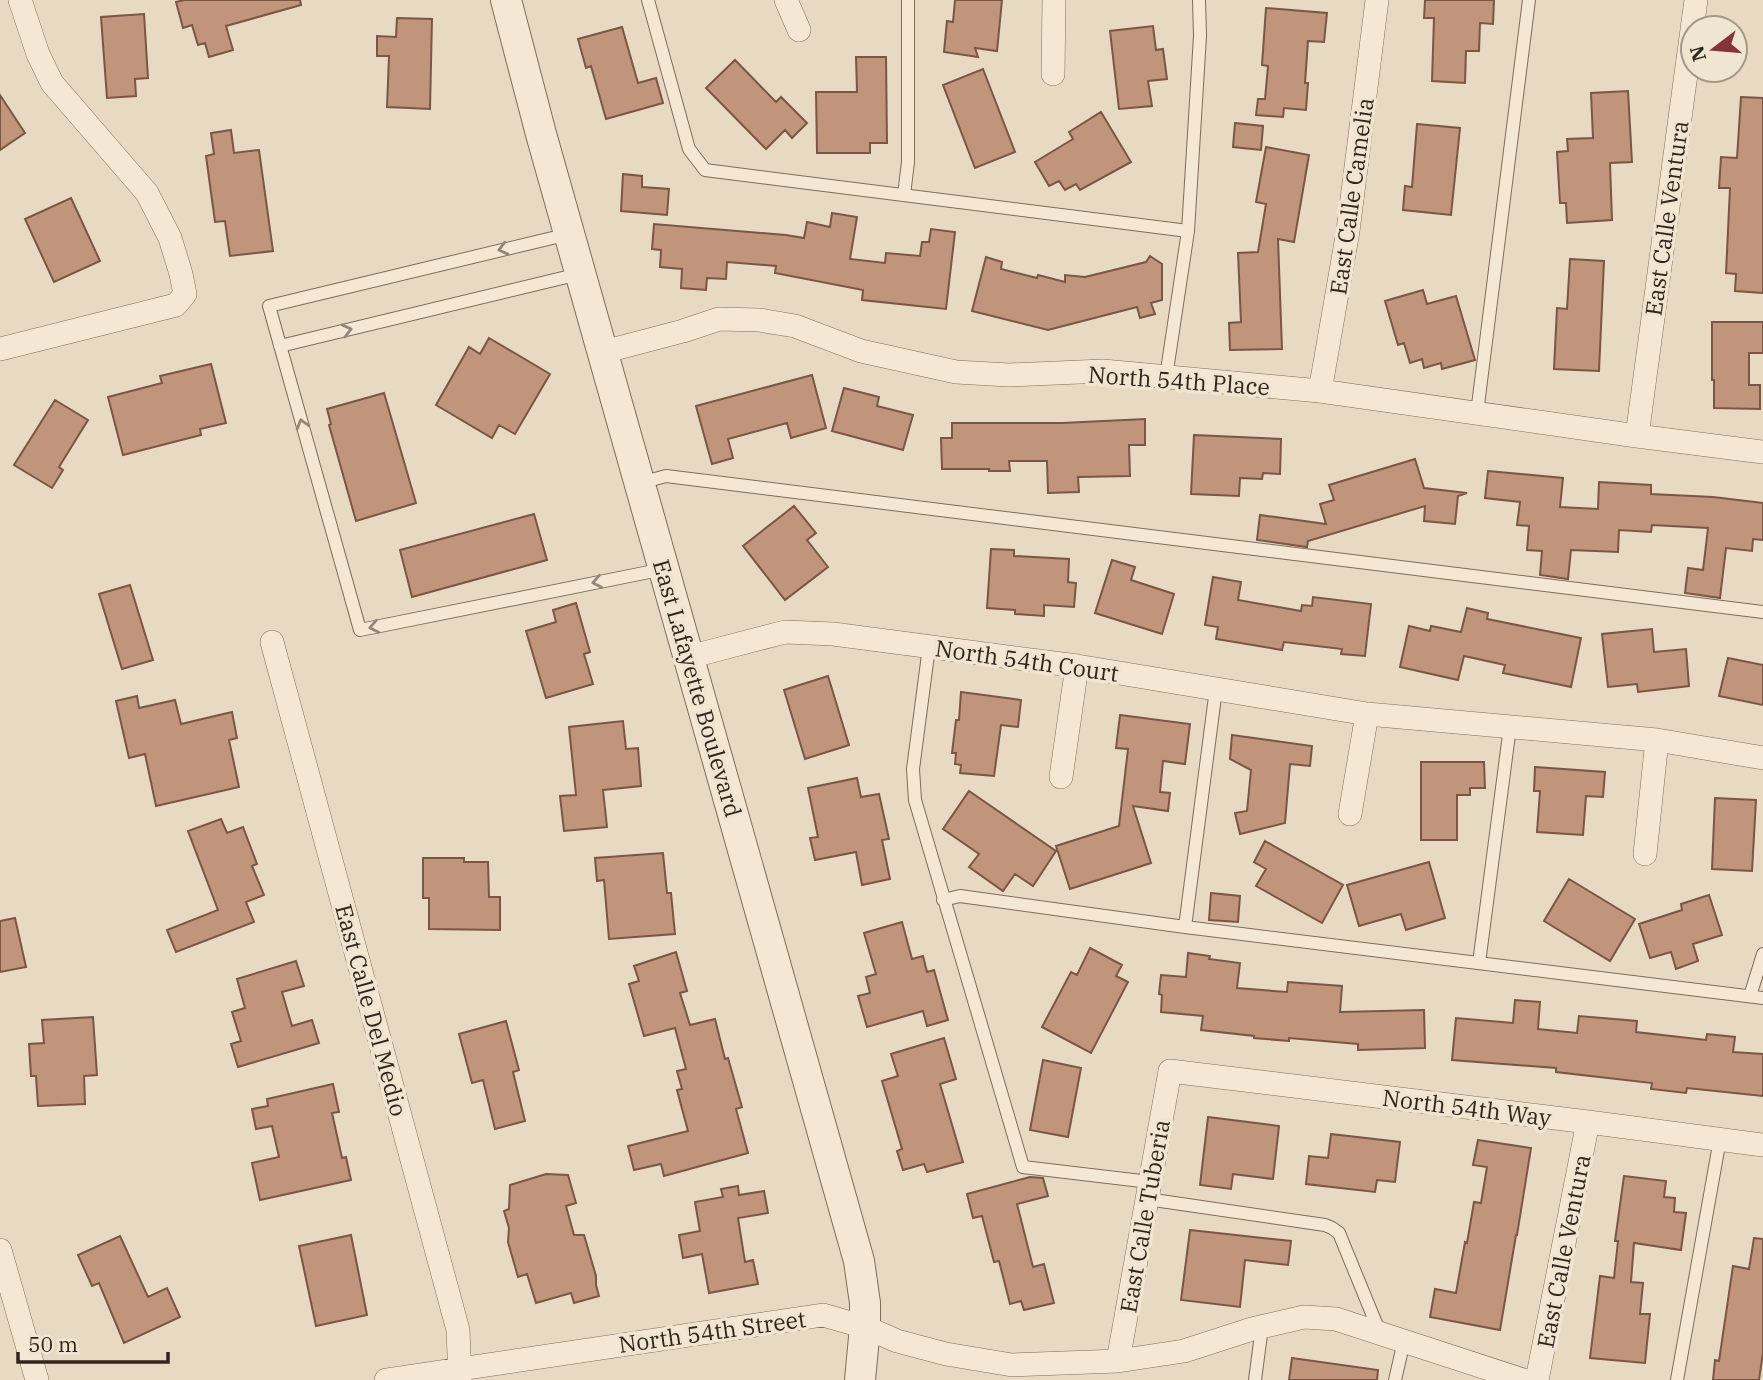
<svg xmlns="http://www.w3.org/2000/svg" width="1763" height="1380" font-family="'IBM Plex Serif',serif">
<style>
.building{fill:#c1947c;stroke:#7b5644;stroke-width:2}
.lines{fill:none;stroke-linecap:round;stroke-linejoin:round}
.service-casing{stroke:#7f6c5b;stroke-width:14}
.minor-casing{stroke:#7f6c5b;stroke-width:24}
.tertiary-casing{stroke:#7f6c5b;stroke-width:32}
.service{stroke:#f4e8d4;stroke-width:12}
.minor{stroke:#f4e8d4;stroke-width:23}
.tertiary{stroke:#f4e8d4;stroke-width:30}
.oneway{stroke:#928679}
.labels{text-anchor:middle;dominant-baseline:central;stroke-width:7;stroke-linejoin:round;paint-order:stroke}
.street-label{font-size:23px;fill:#31251e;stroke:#f0e5d0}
</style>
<rect width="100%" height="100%" fill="#e8d9c2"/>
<path class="building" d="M184,0H300L301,5L226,26L233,50L209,57L205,43L198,45L192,25L183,28L176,2Z
M955,0H1002L997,51L975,48L978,57L944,52L947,21L953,22Z
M1425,0H1494L1493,24L1480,23L1479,51H1466L1465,83L1432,81L1434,18H1424Z
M1266,8L1327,13L1324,42L1308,41L1305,83H1308L1306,110L1284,108L1283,117L1256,115L1258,99H1265L1268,66L1262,65Z
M144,14L148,78L135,79L136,96L107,98L101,17Z
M397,18L432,19L430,109L387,107L389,56H377V36L396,37Z
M1153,26L1156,50L1163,49L1167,79L1148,81L1152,106L1119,109L1110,31Z
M622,27L638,83L656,78L663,103L606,119L591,66L586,68L578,39Z
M856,57H886L887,143H870V153H817L816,92H857Z
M735,60L776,102L781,97L807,123L792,138L785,130L766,149L706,88Z
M983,69L1015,152L975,168L943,85Z
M1628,91L1632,162L1610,163L1612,220L1567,223L1566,203H1560L1557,152L1568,151L1567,139L1593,138L1591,93Z
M0,95L25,133L0,150Z
M1741,97L1763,98V293L1735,291L1736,274L1726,273L1730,188H1719L1721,157L1737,158Z
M1101,112L1131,162L1080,190L1076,184L1065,190L1059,181L1049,186L1035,162L1073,139L1069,132Z
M1235,123L1263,126L1261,150L1233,147Z
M1417,124L1460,128L1451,215L1403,210L1405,186L1412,187Z
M231,130L234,153L259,150L273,251L230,256L225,221L215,222L206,156L214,154L211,133Z
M1266,147L1309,155L1294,242L1278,239L1282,349L1230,350L1229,323L1241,322L1238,253L1258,252L1266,204L1256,202Z
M623,174L642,176V187L669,189L667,215L621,211Z
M71,198L100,261L54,282L25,219Z
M832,213L857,217L850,259L885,263L886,253L920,256L922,242H929L931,229L955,232L946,309L862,300L863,290L775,273L776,266L727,262L726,279L707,278L706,290L681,288L682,269L660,267L661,250L652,249L654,224L786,235L804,238L807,222L830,227Z
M1150,256L1162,264V300L1151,303L1155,314L1140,318L1137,307L1048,330L972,311L986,257L1002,262L1001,269L1037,278L1038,275L1065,282V275L1085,277L1146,262Z
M1570,259L1604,261L1599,371L1554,369L1557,308L1567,309Z
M1423,290L1427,304L1456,296L1475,360L1442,369L1441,363L1424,368L1422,359L1410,363L1404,343L1398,345L1385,301Z
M1712,322H1763V353H1749V385H1760V409L1714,408V380H1712Z
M489,338L550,374L515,434L499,425L492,438L436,405L469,347L480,354Z
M211,364L226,423L200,429L201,435L123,455L108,397L162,383L160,376Z
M812,375L826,428L791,438L787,423L728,439L733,458L712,464L696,406Z
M844,388L879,397L877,406L913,415L903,450L832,431Z
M384,393L416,503L356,521L329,425L331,424L327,409Z
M55,400L88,420L59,467L63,470L52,488L14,465Z
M1145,419V445H1129L1130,476L1078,477L1079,492L1048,493L1047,461H1009L1010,471H989V469H942L941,438H952V423H1062Z
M1194,435L1281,439L1280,474L1263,473L1262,479L1240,478L1239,496L1191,494Z
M1415,459L1424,488L1467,493L1458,496L1455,524L1424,521L1425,506L1308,541L1307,547L1257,540L1260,515L1326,524L1320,504L1334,500L1329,485Z
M1488,471L1563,478L1560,507L1598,509L1599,482L1651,485V494L1713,497L1763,503V540L1753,539L1752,551L1726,548L1720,598L1685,593L1688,568L1703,570L1708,528L1652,525L1651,532L1619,530L1618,552L1571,550L1568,579L1540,575L1542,551L1527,550L1529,526L1517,525L1520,502L1485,498Z
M794,506L816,533L807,540L828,567L785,600L743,546Z
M534,514L547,560L412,597L400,550Z
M991,549L1014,550V556L1069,559L1068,582L1076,583L1074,607L1044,605V616L1015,614V610L987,608Z
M1112,560L1135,567L1131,580L1174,594L1162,634L1095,613Z
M1213,577L1241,582L1238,600L1301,611L1302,605L1312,606L1313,597L1371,604L1365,656L1341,654L1342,649L1284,642L1282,650L1216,639L1218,627L1205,625Z
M130,585L153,660L122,669L99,594Z
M576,603L590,652L584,654L593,684L546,698L526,631L556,622L553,610Z
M1467,608L1488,613L1487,619L1581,638L1571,687L1503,673L1505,665L1464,656L1458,680L1400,667L1409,626L1430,631L1431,626L1461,632Z
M1652,629L1654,652L1686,649L1689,686L1638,692L1637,684L1608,687L1602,634Z
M1728,658L1763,665V705L1719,696Z
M828,676L849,745L805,759L784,690Z
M961,692L1021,700L1018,727L1001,725L994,776L960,773L961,765L955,764L956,753H952L956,720H959Z
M137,696L139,708L175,700L181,724L232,712L237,738L229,740L239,787L156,806L145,754L129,758L116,701Z
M1120,715L1190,724L1185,764L1163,761L1160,792L1170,793L1168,811L1133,806L1151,863L1070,889L1056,846L1119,826L1128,749L1116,748Z
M623,721L626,749L638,748L641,786L603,790L607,827L564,831L560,796L576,795L569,727Z
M1232,735L1312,746L1310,766L1290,764L1285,823L1240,834L1235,813L1247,811L1251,770L1230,759Z
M1421,762H1484L1485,788H1470V795H1457V840H1421Z
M1535,767L1605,772L1603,797L1586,796L1583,835L1537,832L1540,791H1534Z
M857,778L861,797L879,794L889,839L882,840L890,879L862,885L856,852L815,860L810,838L818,837L808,788Z
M969,791L1056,851L1033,886L1015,874L1003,891L969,867L979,854L943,829Z
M1715,798L1756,800L1752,871L1712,869Z
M221,819L227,833L243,827L257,864L252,866L264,895L246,902L254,922L176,952L167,930L218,910L188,831Z
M1265,841L1343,885L1322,923L1256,886L1266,869L1254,862Z
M663,853L667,893H671L675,934L609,939L604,880L597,881L595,858Z
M423,858H464V862H488L489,897H500V930L429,929V898H423Z
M1429,862L1445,918L1406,930L1401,914L1359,926L1347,885Z
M1569,879L1635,919L1610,961L1544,921Z
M1211,893L1240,896L1238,922L1209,920Z
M1709,895L1722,935L1693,944L1698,961L1676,969L1671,952L1650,958L1639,924L1682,910L1681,904Z
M15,918L26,967L0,972V921Z
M902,922L912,959L923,956L927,972L934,970L948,1020L927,1026L923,1011L867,1027L858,996L870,993L866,977L876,974L864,933Z
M1090,948L1122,965L1116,976L1128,982L1091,1053L1042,1027L1071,972L1077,975Z
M676,952L687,991L680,993L690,1025L715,1019L725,1059L728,1058L742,1107L736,1109L748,1153L664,1176L661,1164L634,1170L628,1146L688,1131L677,1090L682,1089L677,1071L686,1069L675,1028L644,1036L629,984L639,981L634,966Z
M1188,953L1210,956L1209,959L1240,963L1237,988L1287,992L1288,982L1342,986L1340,1012L1424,1010L1425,1048L1358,1050V1044L1289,1038V1041L1254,1038V1036L1201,1030L1203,1016L1161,1012L1162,995L1159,994L1161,975L1186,977Z
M296,961L304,986L282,992L292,1026L312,1020L319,1043L238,1067L231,1044L241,1041L232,1012L245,1008L237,979Z
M1515,1000L1540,1002L1538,1029L1577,1033L1579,1016L1637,1021L1636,1032L1706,1040L1707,1034L1735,1037L1733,1052L1763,1054V1096L1687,1088L1686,1093L1651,1089L1652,1083L1556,1072V1068L1452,1060L1456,1018L1513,1023Z
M93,1017L97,1075L84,1076L85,1104L38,1106L36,1076H31L29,1044L44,1043L42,1020Z
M506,1021L519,1070L513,1072L525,1121L495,1129L483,1080L472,1083L459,1034Z
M944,1038L956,1079L940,1084L963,1162L927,1172L924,1164L903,1170L897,1151L902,1149L882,1081L898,1076L891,1054Z
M1043,1060L1081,1068L1068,1137L1030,1130Z
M333,1084L339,1112L332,1113L342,1158L346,1157L351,1180L260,1200L252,1163L279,1157L272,1126L256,1129L252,1109L268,1106L267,1099Z
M1208,1117L1279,1126L1273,1179L1233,1174L1231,1189L1200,1185Z
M1331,1134L1400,1142L1395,1182L1377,1180L1375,1192L1306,1184L1309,1156L1328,1158Z
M1478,1140L1531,1148L1517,1235H1516L1500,1330L1430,1317L1435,1289L1456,1293L1465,1242L1467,1243L1474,1202L1481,1203L1487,1167L1473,1165Z
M546,1174L568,1175L576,1203L566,1206L574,1235H584L596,1276V1285L599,1296L574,1303L571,1293L536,1303L527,1274L518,1277L508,1242L509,1228L504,1211L509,1209L510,1185Z
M1624,1176L1666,1181L1664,1197L1675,1198L1674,1212L1686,1213L1681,1250L1634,1243L1631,1282L1643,1283L1640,1314H1650L1645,1363L1590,1358L1600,1276L1614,1278L1618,1241H1615Z
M1030,1177L1043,1178L1048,1196L1017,1204L1033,1267L1044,1264L1054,1303L1024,1310L1021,1301L1010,1304L999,1261L994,1262L982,1216L973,1218L967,1194Z
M738,1186L739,1195L764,1191L768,1213L738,1218L745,1262L753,1260L758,1284L709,1293L702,1254L683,1258L679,1235L700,1231L695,1202L723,1197L721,1189Z
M1190,1230L1291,1241L1288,1265L1245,1260L1240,1307L1181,1300Z
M351,1235L367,1315L316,1326L299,1246Z
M120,1236L148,1297L167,1288L180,1317L124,1343L99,1283L92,1286L78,1255Z
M1754,1238L1763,1239V1353L1759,1380H1713L1715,1360L1719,1361L1733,1266L1749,1269Z
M1292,1358L1378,1370L1377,1380H1289Z"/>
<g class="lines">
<defs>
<path id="service" d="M648,0L689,149L705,170L1188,231
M904,195L908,162V0
M569,234L269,306L360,630L664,569
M280,346L579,274
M1166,377L1188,231L1200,36L1199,0
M1477,413L1529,0
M640,483L666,476L1763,612
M929,647L913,769L915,800L1023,1167L1150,1182
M943,900L960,896L1185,927L1763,998
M1185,927L1216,689
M1479,963L1510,727
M1750,996L1763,954
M1147,1199L1325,1225L1332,1228L1339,1233L1380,1333
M1255,1380L1262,1327
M1395,1380L1404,1341
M1677,1380L1720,1139"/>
<path id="minor" d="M786,0L799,30
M1053,74L1054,0
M0,349L176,305L185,294L181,274L170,238L147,193L52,83L38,54L20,0
M603,352L683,331L719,319L759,320L795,326L861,351L956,372L1009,375L1103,371L1320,391L1637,436L1763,452
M1320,391L1348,231L1377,0
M1637,436L1696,0
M272,642L458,1330L460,1380
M689,657L785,632L833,634L1077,666L1367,714L1657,740L1763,758
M1061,777L1077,666
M1350,814L1367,714
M1645,854L1657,740
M0,1250L37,1380
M1118,1361L1170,1071L1588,1122L1763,1145
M386,1380L823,1315L865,1327L897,1341L946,1354L1012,1365L1118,1361L1184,1351L1252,1329L1304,1317L1336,1319L1523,1380
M1537,1380L1588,1122"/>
<path id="tertiary" d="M506,0L541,134L859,1261L865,1303V1327L860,1380"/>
</defs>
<use href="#service" class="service-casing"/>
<use href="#minor" class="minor-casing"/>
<use href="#tertiary" class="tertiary-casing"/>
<use href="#service" class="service"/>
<use href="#minor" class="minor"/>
<use href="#tertiary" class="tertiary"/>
</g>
<defs><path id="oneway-chevron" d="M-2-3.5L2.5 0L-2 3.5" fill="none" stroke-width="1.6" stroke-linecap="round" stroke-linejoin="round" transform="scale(1.75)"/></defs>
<g class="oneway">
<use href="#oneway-chevron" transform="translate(503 249) rotate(166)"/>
<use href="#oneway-chevron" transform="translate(347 330) rotate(-14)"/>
<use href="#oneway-chevron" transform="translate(302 424) rotate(-106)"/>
<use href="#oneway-chevron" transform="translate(597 582) rotate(169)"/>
<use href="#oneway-chevron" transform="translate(374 627) rotate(169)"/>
</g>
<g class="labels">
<g class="street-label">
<text transform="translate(1351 196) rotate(-82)">East Calle Camelia</text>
<text transform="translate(1666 218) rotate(-82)">East Calle Ventura</text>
<text transform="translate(1179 380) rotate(4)">North 54th Place</text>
<text transform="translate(1027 660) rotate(8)">North 54th Court</text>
<text transform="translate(698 688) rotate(74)">East Lafayette Boulevard</text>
<text transform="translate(372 1010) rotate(75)">East Calle Del Medio</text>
<text transform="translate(1467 1107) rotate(7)">North 54th Way</text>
<text transform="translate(1144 1216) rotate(-80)">East Calle Tuberia</text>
<text transform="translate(1563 1251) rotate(-79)">East Calle Ventura</text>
<text transform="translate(712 1331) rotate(-8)">North 54th Street</text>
</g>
</g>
<g transform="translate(1714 49) rotate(254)"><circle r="33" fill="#f0e5d0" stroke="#a49889" stroke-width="2"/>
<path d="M0-5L12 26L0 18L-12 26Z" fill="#87333a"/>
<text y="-10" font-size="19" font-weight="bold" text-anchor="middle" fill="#31251e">N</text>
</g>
<path d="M18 1352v10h150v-10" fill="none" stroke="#31251e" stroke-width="3.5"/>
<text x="28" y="1352" font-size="21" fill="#31251e" stroke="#f0e5d0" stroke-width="5" paint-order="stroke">50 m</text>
</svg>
